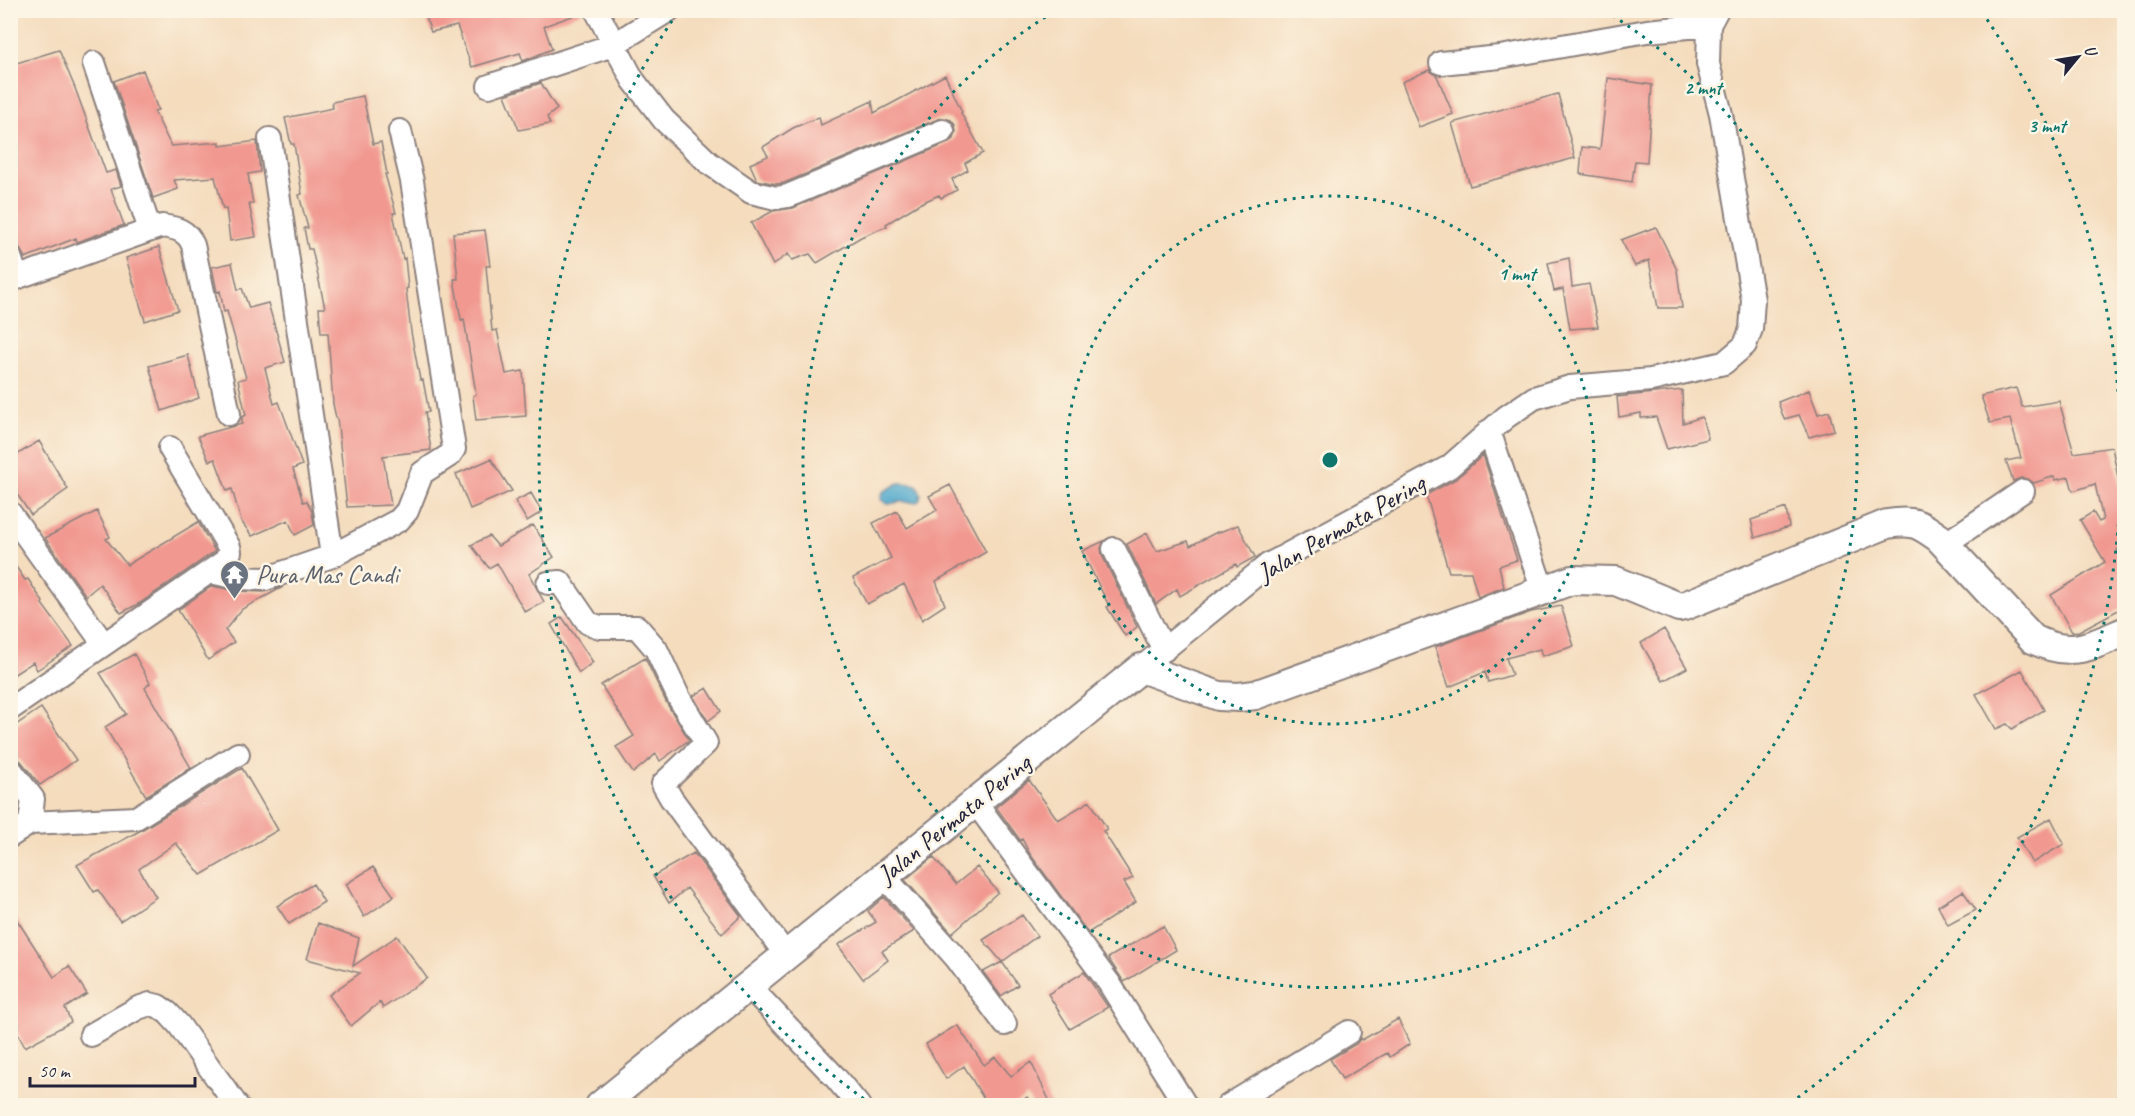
<svg xmlns="http://www.w3.org/2000/svg" width="2135" height="1116" font-family="Caveat,sans-serif">
<style>
.water{fill:#4fa8cc;stroke:#386584;stroke-width:1.5}
.building{fill:#f19991}
.lines{fill:none;stroke-linecap:round;stroke-linejoin:round}
.minor-casing{stroke:#8b7f7c;stroke-width:26}
.tertiary-casing{stroke:#8b7f7c;stroke-width:32}
.minor{stroke:#fff;stroke-width:22}
.tertiary{stroke:#fff;stroke-width:28}
.ring{fill:none;stroke:#0f766e;stroke-width:3;stroke-dasharray:3 6}
.labels{text-anchor:middle;dominant-baseline:central;stroke-width:5;stroke-linejoin:round;paint-order:stroke}
.street-label{font-size:26px;fill:#22223b;stroke:#fcf5e5}
.worship-label{font-size:26px;fill:#5b616d;stroke:#fcf5e5;text-anchor:start}
.centre{fill:#0f766e;stroke:#fcf5e5;stroke-width:3}
.ring-label{font-size:18px;text-anchor:middle;font-weight:bold;fill:#0f766e;stroke:#fcf5e5;stroke-width:5;stroke-linejoin:round;paint-order:stroke}
</style>
<rect width="100%" height="100%" fill="#fcf5e5"/>
<filter id="ink" filterUnits="userSpaceOnUse"><feTurbulence type="fractalNoise" baseFrequency=".0167" numOctaves="2"/><feDisplacementMap in="SourceGraphic" scale="12" xChannelSelector="R" yChannelSelector="G"/><feConvolveMatrix kernelMatrix="1 2 1 2 8 2 1 2 1" color-interpolation-filters="sRGB"/></filter>
<filter id="wash" filterUnits="userSpaceOnUse"><feTurbulence type="fractalNoise" baseFrequency=".008" numOctaves="4" result="noise"/><feDisplacementMap in="SourceGraphic" scale="24" xChannelSelector="R" yChannelSelector="G"/><feGaussianBlur stdDeviation="1.35" result="paint"/><feColorMatrix in="noise" values="0 0 0 0 0 0 0 0 0 0 0 0 0 0 0 0 0 1.4 0 .05"/><feComposite in="paint" operator="in"/></filter>
<g filter="url(#wash)">
<rect width="100%" height="100%" fill="#f4dcbd"/>
<path class="water" d="M899,483L913,484L918,486L921,495L919,501C911,504 907,501 899,502C890,503 888,507 881,499L883,492Z"/>
<g id="blocks">
<path class="building" d="M423,10H493V13L502,10H581V13L544,26L552,49L523,61L520,53L472,67L457,26L431,32Z
M59,50L75,88L106,173L116,170L121,186L111,189L124,225L77,242L76,238L25,258L19,247L15,245L10,229V65Z
M143,70L158,110L154,111L171,146L220,142V146L257,141L260,172L248,174L253,204H249L256,237L230,241L226,208L223,209L215,177L174,180L178,189L153,198L114,81Z
M1429,70L1437,76L1453,114L1419,127L1402,82Z
M945,75L962,112L961,113L983,153L965,163L968,170L952,179L957,190L941,198L939,195L919,204L886,224L887,226L861,237L817,263L810,254L792,260L788,254L773,265L751,223L773,211L793,208L948,143L954,139L956,132L955,125L951,120L944,118L938,119L784,183L776,184L757,180L750,164L768,156L763,147L793,128L819,117L821,125L872,101L874,113Z
M1608,78L1652,85L1647,162L1635,161L1632,182L1580,174L1582,147L1600,149Z
M541,83L557,109L547,117L550,124L519,130L505,95Z
M1558,94L1575,158L1470,186L1452,123Z
M363,96L373,144L381,142L387,174H385L396,213H393L403,259L405,258L408,288L406,289L411,332L420,380H423L429,412H425L431,450L383,456L391,505L347,507L337,418H336L333,404L328,333H321L319,308H325L312,249H308L304,228H308L299,195L302,194L294,144H291L285,118L333,108L332,102Z
M1656,227L1677,270L1682,308H1658L1649,260L1635,266L1621,240Z
M485,230L490,266H486L492,331L497,330L506,374L523,371L526,416L476,420L473,396L476,394L464,319L461,320L454,279H458L453,233Z
M159,247L178,310L145,321L126,258Z
M1569,258L1572,287L1589,284L1598,327L1570,329L1563,289L1554,291L1548,263Z
M232,263L238,290L242,288L249,308L268,303L285,362L265,368L274,404L279,402L302,465L293,469L303,502L307,501L312,512L314,525L295,535L288,520L252,536L241,521L232,489L227,491L215,459L209,461L198,436L242,424V417L246,415L238,380L246,378L227,311L224,312L220,291L217,292L212,267Z
M188,355L199,398L162,411L149,366Z
M2016,388L2022,407L2059,401L2074,453L2112,447L2124,508V546L2117,550L2119,553L2124,550V607L2079,631L2072,632L2051,595L2105,562L2080,520L2093,512L2099,522L2103,520L2095,484L2073,491L2069,477L2055,480V476L2034,483L2028,479L2021,478L2013,481L2006,461L2021,458L2010,419L1990,423L1981,396Z
M1682,390L1683,423L1702,417L1708,439L1667,449L1656,417L1641,418V413L1619,417L1617,397Z
M1809,390L1818,414L1829,411L1834,430L1809,437L1799,415L1784,419L1778,402Z
M39,441L68,489L31,515L10,484V459Z
M1483,455L1517,560L1499,566L1504,587L1478,597L1471,572H1449L1426,495L1456,479Z
M491,459L512,491L470,509L456,474Z
M950,485L986,552L936,581L945,605L922,620L904,584L867,604L853,578L891,558L873,523L897,511L907,528L937,510L929,496Z
M531,493L542,512L527,521L515,501Z
M1786,508L1789,527L1755,538L1751,520Z
M97,511L110,537L106,539L127,565L198,522L215,551L140,603L121,613L100,584L86,596L45,538Z
M533,525L554,557L529,574L544,602L525,612L497,563L489,568L471,545L489,536L498,546Z
M1238,525L1255,557L1237,567L1236,564L1180,596L1177,589L1156,604L1127,544L1147,533L1157,551L1188,541L1190,546L1217,532V533Z
M1104,541L1101,548L1102,555L1137,627L1125,636L1107,607L1109,606L1082,551Z
M10,558L25,580L28,579L43,602L42,604L73,646L37,670L33,662L10,677Z
M212,586L237,591L264,592L283,587L242,609L225,630L234,642L208,660L178,610Z
M1561,606L1574,646L1542,656L1540,649L1506,658L1512,675L1488,682L1485,672L1449,687L1435,647L1531,612Z
M562,617L593,662L579,673L551,624Z
M1664,629L1687,668L1663,681L1641,643Z
M134,654L150,683L145,688L191,768L146,796L105,727L126,714L100,673Z
M645,658L667,704L689,740L660,761L656,754L633,773L616,747L634,736L601,685Z
M2022,670L2044,710L2012,729L2007,724L1996,729L1976,694Z
M707,688L721,711L708,721L693,696Z
M41,708L76,760L40,785L21,761L10,754V729Z
M242,768L278,830L201,875L176,843L139,869L156,897L120,921L98,890L94,892L77,865L143,829Z
M1029,780L1058,820L1090,801L1107,829L1103,831L1133,878L1124,882L1136,902L1088,933L1030,854L1022,839L1020,840L996,807Z
M2051,818L2064,844L2032,863L2017,837Z
M694,853L741,916L722,934L687,888L669,903L653,876Z
M933,857L956,884L977,867L998,892L952,933L905,880Z
M373,867L394,896L364,917L346,884Z
M313,884L324,902L289,924L277,906Z
M1963,891L1976,910L1948,925L1938,906Z
M884,897L914,931L882,951L888,960L863,979L838,945L876,922L868,911Z
M10,909L54,977L69,966L87,994L65,1008L71,1022L25,1047L10,1019Z
M1022,915L1037,936L1002,962L983,940Z
M318,923L359,938L353,966L397,936L427,978L383,1008L380,1002L351,1026L329,995L360,973L307,959Z
M1163,926L1176,950L1124,982L1108,958Z
M1002,962L1018,985L1001,996L983,972Z
M1084,972L1108,1007L1070,1029L1048,994Z
M1398,1019L1410,1044L1390,1057L1387,1053L1342,1079L1330,1059L1356,1044L1361,1038L1362,1040Z
M957,1025L984,1065L995,1057L1011,1076L1031,1062L1052,1106H1033L1027,1097L1014,1106H988L964,1066L946,1079L926,1044Z"/>
</g>
</g>
<g filter="url(#ink)">
<use href="#blocks" fill-opacity="0" stroke="#8b7f7c" stroke-width="1.5"/>
<g class="lines">
<defs>
<path id="minor" d="M596,10L633,80L664,120L709,163L751,192L776,198L788,196L943,131
M94,63L150,230
M1441,63L1500,57L1647,31L1709,25
M489,86L613,45L669,10
M270,139L332,556
M10,257L17,278
M10,280L162,226C176,228 187,230 193,245L229,414
M1489,431L1543,591
M10,513L103,643
M1945,544L2023,491
M1114,549L1164,650
M211,572L238,578L265,579L332,556L399,520L407,511L422,473L450,455L454,449L412,181L400,131
M548,583L560,582L588,623L600,627H637L656,649L679,698L706,743L663,784L671,798L786,955
M1141,668L1268,565L1449,467L1506,417L1534,398L1570,387L1651,380L1724,363L1745,345L1751,329L1753,300L1721,114L1708,64L1709,25L1717,10
M10,709L225,561L230,552L229,547L170,448
M10,769L33,799L30,823
M975,802L1109,983L1186,1106
M10,836L30,823L136,818L238,754
M884,876L957,959L1005,1024
M748,985L835,1077L859,1106
M91,1035L138,1008L150,1004L158,1006L168,1013L179,1025L237,1106
M1228,1106L1349,1032"/>
<path id="tertiary" d="M600,1106L1141,668L1219,696L1239,697L1255,695L1572,580L1616,581L1679,607L1684,606L1887,524C1914,520 1918,523 1939,538L2033,639C2070,658 2089,647 2124,632"/>
</defs>
<use href="#minor" class="minor-casing"/>
<use href="#tertiary" class="tertiary-casing"/>
<use href="#minor" class="minor"/>
<use href="#tertiary" class="tertiary"/>
</g>
</g>
<g class="ring">
<circle cx="1330" cy="460" r="264"/>
<path d="M1605 11A527 527 0 1 1 1055 11"/>
<path d="M871 1104A791 791 0 0 1 678 12M1982 12A791 791 0 0 1 1789 1104"/>
</g>
<defs>
<symbol id="temple-pin" viewBox="-11 -11 22 30"><path d="M0 17L-7.5 6A9.5 9.5 0 1 1 7.5 6Z" fill="#6b7280" stroke="#fcf5e5"/><path d="M0-6L5-2H3V0L6.5 2.5H4V6H1.5V3h-3V6H-4V2.5H-6.5L-3 0V-2H-5Z" fill="#fff"/></symbol>
</defs>
<g fill-rule="evenodd">
<use href="#temple-pin" x="218" y="558" width="33" height="45"/>
</g>
<g class="labels">
<g class="street-label">
<text transform="translate(1341 528) rotate(-30)">Jalan Permata Pering</text>
<text transform="translate(954 819) rotate(-39)">Jalan Permata Pering</text>
</g>
<g class="worship-label">
<text x="256" y="574">Pura Mas Candi</text>
</g>
</g>
<circle cx="1330" cy="460" r="9" class="centre"/>
<g class="ring-label">
<text x="1703" y="94">2 mnt</text>
<text x="2047" y="132">3 mnt</text>
<text x="1517" y="280">1 mnt</text>
</g>
<rect width="2135" height="1116" fill="none" stroke="#fcf5e5" stroke-width="36"/>
<g transform="translate(2078 57) rotate(60)" stroke="#fcf5e5" stroke-width="4.5" paint-order="stroke">
<path d="M0-4.5L10 22L0 15L-10 22Z" fill="#22223b"/>
<text y="-9" font-size="16" font-weight="bold" text-anchor="middle" fill="#22223b">U</text>
</g>
<path d="M30 1077v9h165v-9" fill="none" stroke="#22223b" stroke-width="3"/>
<text x="39" y="1077" font-size="18" fill="#22223b" stroke="#fcf5e5" stroke-width="4.5" paint-order="stroke">50 m</text>
</svg>
